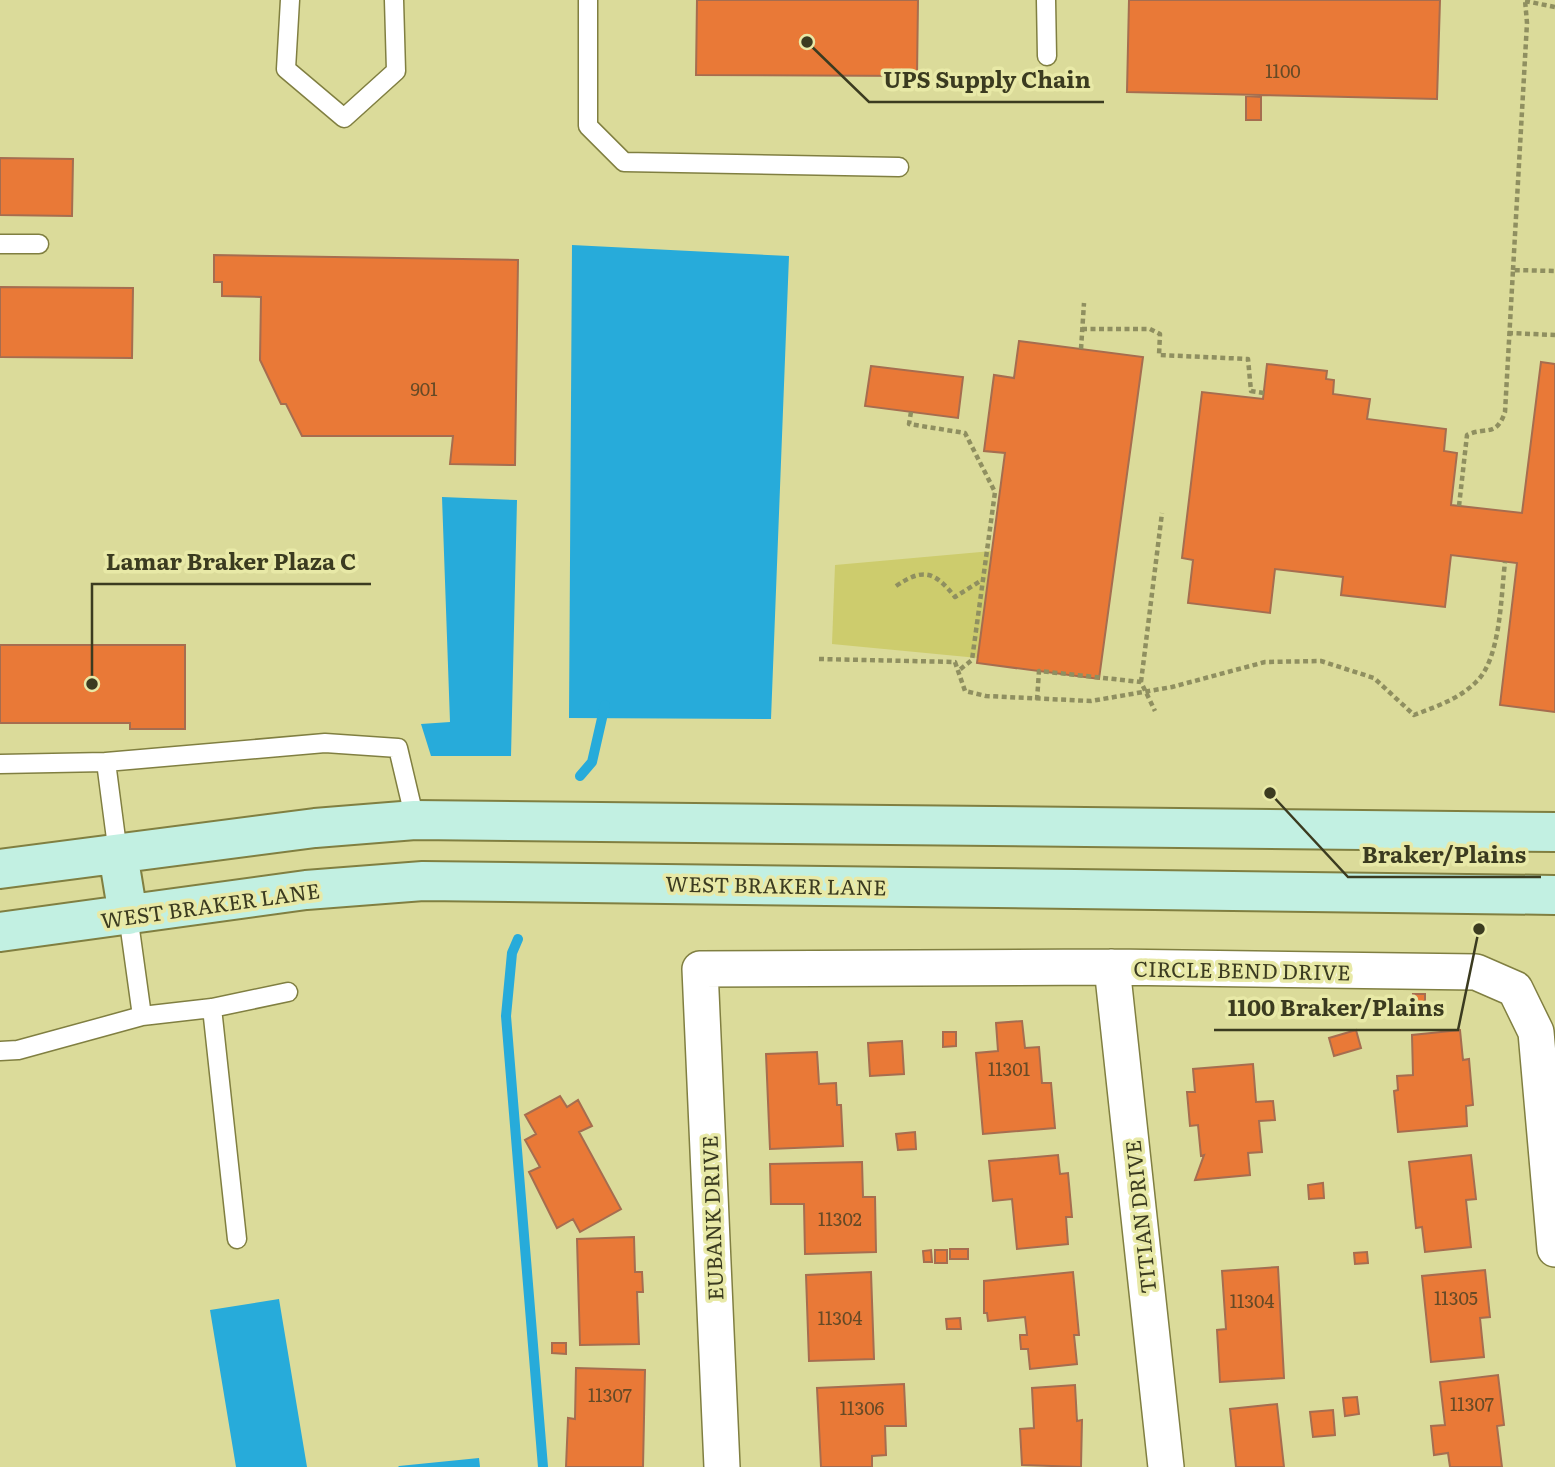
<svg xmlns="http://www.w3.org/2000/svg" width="1555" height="1467" font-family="Literata,serif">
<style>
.green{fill:#cdcc6d}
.water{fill:#27abda}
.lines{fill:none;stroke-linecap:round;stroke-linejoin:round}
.stream{stroke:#27abda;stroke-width:10}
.building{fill:#e97937;stroke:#a66d4f;stroke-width:2}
.lane-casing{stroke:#807f41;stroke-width:21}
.street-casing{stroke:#807f41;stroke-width:38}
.secondary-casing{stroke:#807f41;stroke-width:42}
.path{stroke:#8f8f60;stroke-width:4.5;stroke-dasharray:5 3.5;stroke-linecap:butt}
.lane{stroke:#fff;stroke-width:18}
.street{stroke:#fff;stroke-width:35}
.secondary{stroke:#c2f0e2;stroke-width:38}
.labels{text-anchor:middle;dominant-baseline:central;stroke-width:7;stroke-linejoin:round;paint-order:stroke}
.number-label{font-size:18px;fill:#664a26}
.street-label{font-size:21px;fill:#3b3b20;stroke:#e8e9a7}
.leader{fill:none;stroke:#3b3b20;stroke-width:2.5}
.callout-dot{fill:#3b3b20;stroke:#e8e9a7;stroke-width:2.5}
.callout-label{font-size:23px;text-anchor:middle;font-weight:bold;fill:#3b3b20;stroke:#e8e9a7;stroke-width:7;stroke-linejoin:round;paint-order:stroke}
</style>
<rect width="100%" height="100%" fill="#dbdb9a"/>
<path class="green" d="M992,551L978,658L832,644L835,565Z"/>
<path class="water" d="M572,245L789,256L771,719L569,718Z
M442,497L517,500L511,756H431L421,724L450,722Z
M279,1299L307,1467H236L210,1310Z
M479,1458L480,1467H398L399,1466Z"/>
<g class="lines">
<path class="stream" d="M580,776L592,762L605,705
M518,939L512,953L506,1016L543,1467"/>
</g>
<path class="building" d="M697,0H918L917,76L696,75Z
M1129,0H1440L1437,99L1127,92Z
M1246,96L1261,97V120H1246Z
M0,158L73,159L72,216L0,215Z
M214,255L518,260L515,465L450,464L453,436H302L286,404H281L260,360L261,297L222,296V282H214Z
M0,287L133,288L132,358L0,357Z
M1019,341L1143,357L1099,679L977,663L1005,453L984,451L994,375L1014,378Z
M1541,362L1555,364V712L1500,705L1517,563L1451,555L1445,607L1341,595L1343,577L1275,569L1270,613L1188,603L1193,560L1182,558L1202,392L1263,399L1267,364L1327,371L1326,379L1334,380L1333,394L1370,399L1367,419L1446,429L1444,451L1457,453L1451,505L1522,513Z
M871,366L963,377L958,418L865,406Z
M0,645H185V729H130V723H0Z
M1413,994H1425V1011H1414Z
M1022,1021L1025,1048L1039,1047L1042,1083H1051L1055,1128L983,1134L976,1053L998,1051L996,1023Z
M1356,1030L1361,1048L1334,1056L1329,1038Z
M1460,1030L1463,1060L1469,1059L1473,1105L1466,1106L1467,1126L1398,1132L1394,1091L1398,1090L1397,1076L1413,1075L1412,1035Z
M943,1032H956V1046L943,1047Z
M902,1041L904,1074L870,1076L868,1043Z
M817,1052L819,1084L836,1083L837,1105H841L843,1146L770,1149L766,1054Z
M1253,1064L1256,1102L1273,1101L1275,1120L1259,1121L1262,1152L1248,1153L1250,1175L1195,1180L1204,1155L1201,1156L1198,1125L1190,1126L1187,1092H1195L1193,1069Z
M560,1096L567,1107L578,1100L592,1126L579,1132L621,1209L580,1232L573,1219L557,1228L529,1172L540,1167L525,1140L536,1134L525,1115Z
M915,1132L916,1149L898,1150L896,1134Z
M1058,1155L1060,1174L1068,1173L1072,1217H1066L1068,1244L1017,1249L1012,1199L993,1201L989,1161Z
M1471,1155L1476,1199L1466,1200L1471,1247L1425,1252L1422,1227L1416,1228L1409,1162Z
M862,1162L863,1197H875L876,1252L805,1254L804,1204H771L770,1164Z
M1323,1183L1324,1198L1309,1199L1308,1185Z
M634,1237L635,1272H642L643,1292H637L639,1344L580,1345L577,1239Z
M950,1249H968V1259H950Z
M931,1250L932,1262H924L923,1251Z
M935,1250H947V1263H935Z
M1367,1252L1368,1263L1355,1264L1354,1253Z
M1278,1267L1284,1378L1220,1382L1217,1330L1226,1329L1222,1271Z
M1485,1270L1490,1317L1480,1318L1484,1357L1431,1362L1422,1276Z
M871,1272L874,1359L809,1361L806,1275Z
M1073,1272L1079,1335H1074L1077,1364L1030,1369L1028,1349H1021L1020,1338V1335H1027L1025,1317L988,1321L987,1313H984V1281Z
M960,1318L961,1329H947L946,1319Z
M552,1343H566V1354L552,1353Z
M576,1368L645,1370L643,1467H566L568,1418L575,1419Z
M1498,1375L1504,1425L1497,1426L1502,1467H1450L1448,1453L1434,1455L1431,1426L1445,1425L1440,1382Z
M904,1384L906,1426H885L886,1455L872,1456V1467H821L817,1388Z
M1075,1385L1077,1421L1082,1420L1081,1467L1022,1465L1020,1429L1034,1428L1032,1388Z
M1357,1397L1359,1414L1345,1416L1343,1398Z
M1277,1404L1284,1467H1236L1230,1409Z
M1333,1410L1335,1435L1313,1437L1310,1412Z"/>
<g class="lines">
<defs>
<path id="lane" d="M290,0L286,69L344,118L396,71L394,0
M588,0V126L624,162L899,167
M1046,0L1047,56
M0,244H39
M106,762L118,854
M0,764L106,762L325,743L398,748L415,820
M128,915L142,1016
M212,1008L237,1239
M0,1051L18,1050L142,1016L212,1008L288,992"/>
<path id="street" d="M1112,967L1166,1467
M722,1467L700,969L1112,967L1476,972L1515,989L1536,1032L1555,1249"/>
<path id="secondary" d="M118,854L128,915
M0,869L315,828L415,820L1555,832
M0,932L306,890L423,881L1555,895"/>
</defs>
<use href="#lane" class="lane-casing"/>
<use href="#street" class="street-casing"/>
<use href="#secondary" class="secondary-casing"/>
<path class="path" d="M1525,1L1555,7
M1513,270L1527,23L1525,0
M1082,329H1150L1160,334L1159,355L1248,359L1251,391L1264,393
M1508,333L1555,335
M1081,349L1084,303
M911,412L909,424L965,433L995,492L972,660L958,671
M1459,506L1467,435C1486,426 1496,438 1505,412L1513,270L1555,271
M896,586C924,567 935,572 955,597L982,580
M819,659L955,662L965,691L986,696L1091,701L1172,687L1265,662L1321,661L1374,678L1414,715C1435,707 1459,699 1476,682C1501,659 1501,594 1505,562
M1141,682L1162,513
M1037,700L1039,671L1141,682L1155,711"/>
<use href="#lane" class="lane"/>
<use href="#street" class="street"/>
<use href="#secondary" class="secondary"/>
</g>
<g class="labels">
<g class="number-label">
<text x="1283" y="70">1100</text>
<text x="424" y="388">901</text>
<text x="1009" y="1068">11301</text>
<text x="840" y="1218">11302</text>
<text x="1456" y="1297">11305</text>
<text x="1252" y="1300">11304</text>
<text x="840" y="1317">11304</text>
<text x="610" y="1394">11307</text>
<text x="1472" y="1403">11307</text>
<text x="862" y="1407">11306</text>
</g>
<g class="street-label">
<text transform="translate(776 884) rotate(1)">WEST BRAKER LANE</text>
<text transform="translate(210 904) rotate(-8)">WEST BRAKER LANE</text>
<text transform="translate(1242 969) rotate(1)">CIRCLE BEND DRIVE</text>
<text transform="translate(1139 1217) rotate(-96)">TITIAN DRIVE</text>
<text transform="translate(711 1218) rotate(-92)">EUBANK DRIVE</text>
</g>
</g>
<path class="leader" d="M807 42L869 102H1104M92 684L92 584H371M1270 793L1348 877H1541M1479 929L1458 1030H1214"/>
<g class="callout-dot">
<circle cx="807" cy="42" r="7"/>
<circle cx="92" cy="684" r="7"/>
<circle cx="1270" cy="793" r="7"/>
<circle cx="1479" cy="929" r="7"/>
</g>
<g class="callout-label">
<text x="987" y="88">UPS Supply Chain</text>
<text x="231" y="570">Lamar Braker Plaza C</text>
<text x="1444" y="863">Braker/Plains</text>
<text x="1336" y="1016">1100 Braker/Plains</text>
</g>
</svg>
